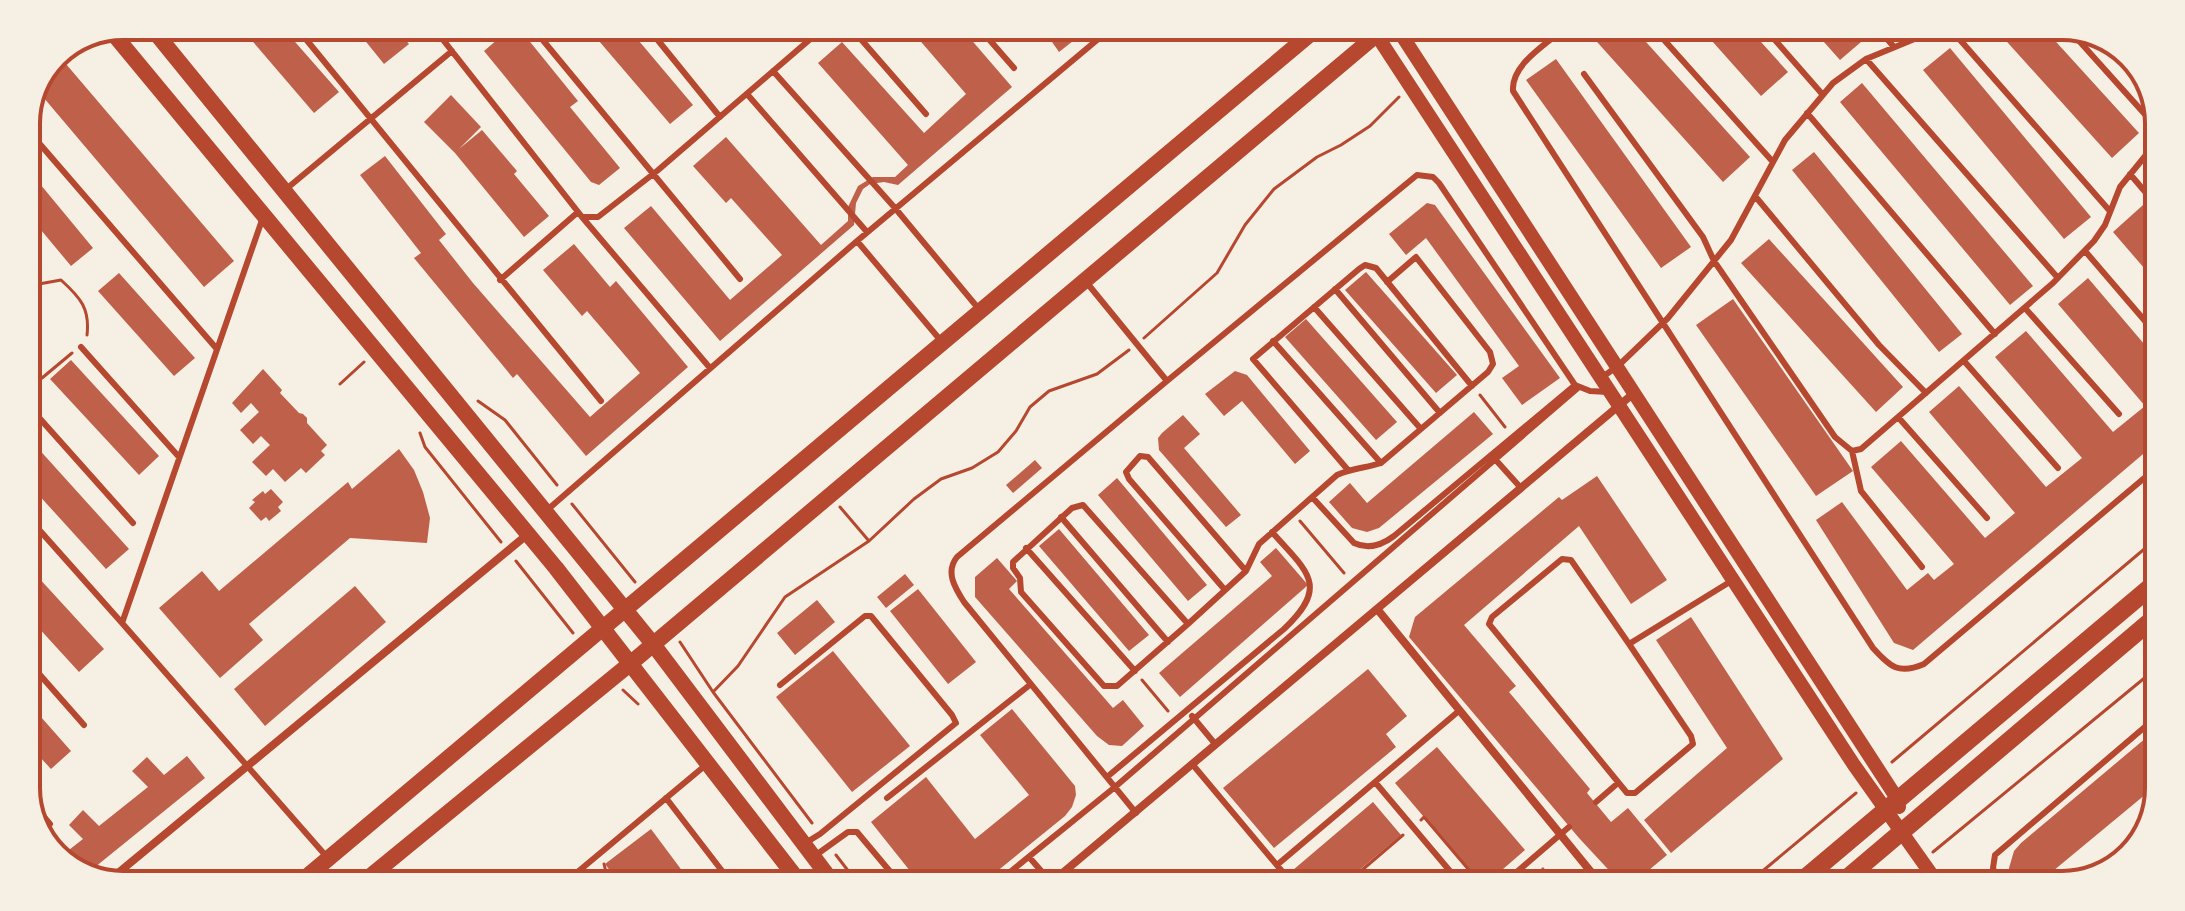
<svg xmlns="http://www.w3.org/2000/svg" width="2185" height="911" font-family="Ubuntu,sans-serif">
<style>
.building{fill:#bf614a}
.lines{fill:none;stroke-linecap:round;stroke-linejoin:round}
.path{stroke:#b5482f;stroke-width:3}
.service{stroke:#b5482f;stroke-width:6}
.minor{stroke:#b5482f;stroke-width:8}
.tertiary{stroke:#b5482f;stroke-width:14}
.secondary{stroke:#b5482f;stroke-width:16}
.primary{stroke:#b5482f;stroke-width:18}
.rim{fill:none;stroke:#b5482f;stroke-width:4}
</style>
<rect width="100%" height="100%" fill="#f6efe4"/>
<path class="building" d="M226,26L282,27L339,92L314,113L242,29L234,36Z
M354,27H395L409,44L384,64Z
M512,27H518L578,101L570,107L620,168L599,185L591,182L484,51Z
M596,28H628L693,105L670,124L593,34L598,30Z
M910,29H962L1012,87L898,185L884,182L870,184L863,189L856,203L854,225L720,341L624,228L651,206L730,300L782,255L731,198L726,203L693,166L726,137L821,245L848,221V207L858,186L873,177H895L908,165L818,63L842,42L924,133L966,94Z
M1043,29L1087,30L1059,52Z
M1591,31L1637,32L1750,157L1723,182L1589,33Z
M1704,32H1752L1788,72L1761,96Z
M1815,32H1865L1868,36L1840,60Z
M1999,33H2048L2139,133L2112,158Z
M1950,48L2091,217L2064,239L1923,70Z
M1556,59L1691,247L1661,268L1526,80Z
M66,64L234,261L204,287L38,91L41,85Z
M1862,83L2033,286L2010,305L1840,102Z
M451,95L481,127L459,149L482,130L517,171L514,174L549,216L524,237L455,153L424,122Z
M1814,152L1962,334L1939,352L1792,170Z
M385,156L446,234L439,240L473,283L590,417L640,373L587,311L582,316L543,270L574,244L610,287L616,281L688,367L586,456L517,374L513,378L414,258L421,253L360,175Z
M26,167L93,248L71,266L26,212Z
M1427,203L1435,205L1560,378L1522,405L1502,378L1519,366L1426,238L1406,255L1389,234Z
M2143,205L2158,222L2157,283L2113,232Z
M1769,239L1903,387L1876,412L1741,263Z
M1366,272L1457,375L1436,393L1345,290Z
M119,273L195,358L174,376L98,291Z
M2088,278L2156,358V443L1913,650L1894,643L1816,520L1842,502L1907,590L1928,573L1934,580L1954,564L1871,467L1901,441L1985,538L2015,513L1929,412L1959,386L2046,487L2082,458L1995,357L2026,331L2113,432L2145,406L2058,304Z
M1733,299L1853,471L1816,496L1696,325Z
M1306,319L1397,422L1376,440L1285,337Z
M71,360L159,456L139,475L50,379Z
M263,369L282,390L280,393L299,413L303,414L307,418V423L327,445L321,451L325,455L306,473L301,468L285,482L273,469L266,476L252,462L270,445L261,436L253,444L240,430L259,412L251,403L241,413L232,403Z
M1235,371L1247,375L1310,451L1295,464L1242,401L1224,416L1205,394Z
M1474,412L1493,434L1379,528L1367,532L1352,528L1329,502L1350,483L1367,503Z
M1183,415L1200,434L1184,448L1241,515L1226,527L1159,450L1158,438L1162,433Z
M26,435L129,549L106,569L26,481Z
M399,449L414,470L423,492L430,518L427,543L350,538L249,624L263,640L220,678L159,608L202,571L219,591L348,482L352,489Z
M1035,460L1042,468L1013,493L1006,485Z
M1597,476L1667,580L1631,604L1579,526L1464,625L1516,686L1509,692L1590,789L1587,793L1611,822L1628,808L1667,855L1637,880H1618L1579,838L1409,637L1415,617L1559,497L1562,500Z
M1117,478L1207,585L1188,601L1098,495Z
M271,489L283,502L278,507L281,511L269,521L266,517L261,521L249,508L255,502L252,500L263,491L265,494Z
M1059,529L1149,635L1129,651L1039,546Z
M1276,548L1308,585L1180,697L1159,673L1272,576L1260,562Z
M997,558L1017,581L1009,589L1113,708L1123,700L1144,726L1122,746L1109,745L1097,736L975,597V577Z
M26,564L104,649L79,672L26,614Z
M905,574L914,585L886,608L877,597Z
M355,586L386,622L265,726L234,689Z
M918,589L976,662L948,684L890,611Z
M817,600L835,622L795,655L777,633Z
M1691,617L1783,759L1671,853L1644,820L1727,748L1656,640Z
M833,651L910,746L852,792L776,697Z
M1368,669L1407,716L1386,734L1396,747L1274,848L1223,788Z
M26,700L71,751L51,769L26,742Z
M1012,709L1075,786L1076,795L1072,807L1065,816L985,881H918L871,822L926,777L975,839L1029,795L980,735Z
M2153,732L2152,789L2053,871L2055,874L2059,871L2067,880L2075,874L2080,880L2062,885H2015L2008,876L2009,868L2014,851L2021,843Z
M1437,747L1525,850L1487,883H1480L1395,783Z
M187,756L205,778L84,876L60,857L83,839L69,825L83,810L99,826L148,787L132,771L147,757L164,775Z
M1373,802L1401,835L1345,882H1304L1293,870Z
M651,829L689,880H617L605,864Z
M1543,867L1557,883H1525Z"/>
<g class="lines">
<path class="path" d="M39,284L61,280C81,298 90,309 87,335
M1144,338L1217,273L1245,225L1274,189L1317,157L1341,145L1370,126L1399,97
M26,383L42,378L72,353
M340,384L364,362
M1480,395L1505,427
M478,401L505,420L557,485
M420,433L425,447L501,542
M572,504L635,582
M840,507L869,541
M1300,521L1344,573
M516,561L573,633
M680,642L713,692L812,823
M1142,680L1168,711
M623,690L638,704
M713,692L738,666L785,597L869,541L914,499L941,479L972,468L998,452L1016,431L1030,407L1049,391L1097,374L1129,350
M1892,762L2155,540
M1421,820L1424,817L1480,883
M1933,852L2153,671
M836,855L856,881
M604,864L608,880
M1348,882L1403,835
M1747,884L1856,793
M1893,884L1908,872"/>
<path class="service" d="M296,27L601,401
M433,27L582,217H598L657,171L822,29
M532,27L740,279
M648,28L720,117
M852,29L926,114
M980,29L1014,68
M1561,31C1544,46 1511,65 1513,91L1873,648C1890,667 1899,675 1924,664L2155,469
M1657,32L1773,162
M1768,32L1823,95
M1881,32L1894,47
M1954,33L2109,210
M2072,33L2159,130
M1866,59L2058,278
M51,62L60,54
M773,71L895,208L978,308
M1584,74L1703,237L1714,261L1835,437L1852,451L1861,449L2053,283L2094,241L2105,225L2120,187L2159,139
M747,94L867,232
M1807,113L1995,334
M26,128L216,348
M2130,174L2158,207
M285,190L452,51
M1755,196L1879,345L1926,393
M582,217L710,368
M262,220L122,623L326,856
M857,241L942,342
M2085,251L2157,335
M500,280L578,212
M1087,283L1167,381L1417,175L1433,177L1439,183L1575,385L1590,391L1608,392
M26,286L30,290
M1335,289L1440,413
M1314,307L1421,429
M2025,308L2119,414
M1273,341L1381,463
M81,347L179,457
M1964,361L2058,468
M1601,378L1618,366L1668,318L1731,240L1785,140L1833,83L1866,59L1929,33
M26,403L133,523
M1898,417L1987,518
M1852,451L1861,491L1922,567
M1494,458L1521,488
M1348,470L1253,359L1359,269L1365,265L1376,268L1472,386
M1312,497L1354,543C1369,550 1382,545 1394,536L1575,385
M546,511L857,241L1109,30
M26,515L122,623
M1061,517L1168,642
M1026,548L1135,671
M1225,590L1129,479L1126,472L1140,456L1148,457L1246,571
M1188,624L1083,505L1072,508L1013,562V568L1020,578L1021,592L1104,686H1117L1188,624L1246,571L1259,544L1337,475C1352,468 1366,468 1381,463L1488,372L1493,364L1490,352L1416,257L1387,282
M1629,644L1691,736L1693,744L1635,793H1627L1489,624L1492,617L1562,559L1571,560L1629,644L1733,580
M26,659L84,725
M780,685L865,616H871L952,715L956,723L820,834L807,842
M1192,716L1216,745
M1193,765L1291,882
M1107,777L1284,629C1331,585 1306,571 1272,532
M1375,782L1460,883
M27,797L50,824
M666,798L729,880
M887,798L1031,684
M1596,802L1618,783
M1136,813L964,602C955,588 945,572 957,557L1167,381
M816,855L848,832H857L898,881
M1029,857L1050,881
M1277,865L1460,710
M2084,877L2085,878
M568,880L707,764
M999,881L1115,787L1579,387
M1504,883L1569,827
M1999,885L1993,868L1995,855L2153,720"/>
<path class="minor" d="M1378,610L1600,883
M112,878L528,534
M1053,881L1634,393"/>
<path class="tertiary" d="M1374,31L1854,765L1939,885
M1399,31L1898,800L1899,807"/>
<path class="secondary" d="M150,26L653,644L831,880
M111,31L556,568L798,880
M304,879L1315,30
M367,879L631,663L1381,31"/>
<path class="primary" d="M1798,884L2154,584
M1840,884L2154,618"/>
</g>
<path d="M0 0H2185V911H0ZM123 40H2062A83 83 0 0 1 2145 123V788A83 83 0 0 1 2062 871H123A83 83 0 0 1 40 788V123A83 83 0 0 1 123 40Z" fill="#f6efe4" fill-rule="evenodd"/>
<path class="rim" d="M123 40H2062A83 83 0 0 1 2145 123V788A83 83 0 0 1 2062 871H123A83 83 0 0 1 40 788V123A83 83 0 0 1 123 40Z"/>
</svg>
